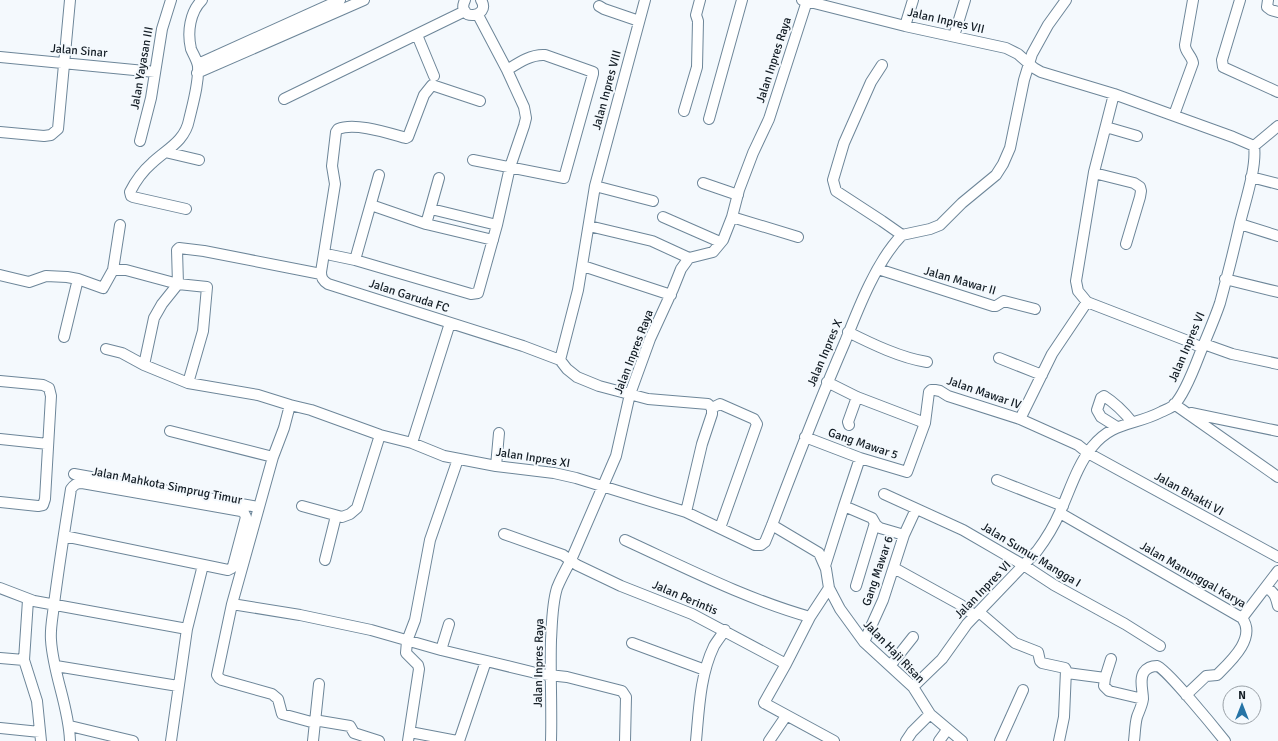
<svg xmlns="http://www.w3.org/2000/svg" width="1278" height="741" font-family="Signika,sans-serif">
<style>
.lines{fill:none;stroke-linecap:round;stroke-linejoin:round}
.minor-casing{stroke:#6d8699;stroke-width:12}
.minor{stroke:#fff;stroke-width:10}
.labels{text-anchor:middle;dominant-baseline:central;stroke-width:4;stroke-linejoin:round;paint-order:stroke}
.street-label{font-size:12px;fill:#131d25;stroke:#f4f9fd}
</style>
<rect width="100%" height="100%" fill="#f4f9fd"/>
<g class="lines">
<defs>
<path id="minor" d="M465,0C455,22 492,18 481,0
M802,0L905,26L1006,48L1018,54L1034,68L1041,72L1114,94L1233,137L1254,146C1257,167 1245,202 1240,223C1234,250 1227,277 1220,303C1214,321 1206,338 1199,356C1194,369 1184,395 1174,405C1171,408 1165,410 1161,412C1134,426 1113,421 1092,447C1077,466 1070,490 1060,512C1054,526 1046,539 1037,551L967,624L942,659L913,687
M1240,0L1222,60L1223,67L1278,92
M1268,0L1267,7L1271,10L1278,12
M599,6L604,9L639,21
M905,26L913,0
M417,35L434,76
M954,36L965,0
M0,57L155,72
M198,64L340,0
M882,65L871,82L844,143L833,180L836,191L882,221L902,235
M197,73L364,0
M1114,94L1094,172L1076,281L1078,291L1087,302L1188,341L1202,348
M284,99L465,11
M480,101L432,85L424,95L408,137L406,138C388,133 355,122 338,129L336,132L332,166L335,184L321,272C321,278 323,281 328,284L523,346L560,360L567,369L577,377L599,386L648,399L708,404L712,408
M684,111L697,67L698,21L696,15L700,0
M1174,115L1193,63C1192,56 1185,52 1185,45L1193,0
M709,119L742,0
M1106,127L1137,136
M0,132L44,136L51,135L58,129L70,0
M140,141L151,98L162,29L171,0
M1254,146L1278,126
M165,152L199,160
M473,160L564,178L593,74V72L545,55C531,54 518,63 507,70
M1094,173L1134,183L1140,187L1141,191L1140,197L1126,244
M379,175L355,260L471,294L478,293L497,225L510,167L524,126L526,118L524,107L507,70L478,15
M1251,177L1278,184
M703,183L738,195
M595,186L653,201
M371,205L426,224L493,240
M186,209L133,197L131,196L130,192C135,182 144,170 152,163C167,149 185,141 189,120C193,103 199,83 198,66C197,60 193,54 191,49C187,32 190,12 202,0
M431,209L497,225
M663,217L720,242
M732,217L798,237
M426,224L439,178
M1240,224L1278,236
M589,226L652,241L689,258
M331,255L355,260
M583,266L671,295
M878,269L993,306H996L1004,301L1035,309
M113,270H126L178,284L207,287L203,331L188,383
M0,275L29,282L46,276L67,277L78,279L103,288L113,270L120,225
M1225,279L1278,292
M848,332C872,344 901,358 927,362
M64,337L78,279
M1204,344L1232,354L1278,364
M106,349L122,353L144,365L188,383L258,395L290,405
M999,358L1042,375
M560,360L578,290L595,186L645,0
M144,365L154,318L162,304L178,284L177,250L179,248L204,251L321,274
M0,381L43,385L49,388L51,396L45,499L43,505L38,506L0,502
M827,382L857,397L925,423
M1174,404L1278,477
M712,408L720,404L754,419L757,424L720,528
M1191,413L1278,431
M1020,419L1052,354L1087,302
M849,425L848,422L857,397
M1117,427L1101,417L1097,410L1101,398L1104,396C1115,403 1124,412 1132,422
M170,431L273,457
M805,437L860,458L907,472L925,423L929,392L931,390H935L940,391L948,396L1020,419L1078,445L1088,453L1278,557
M0,439L48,444
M412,443L450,323
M860,458L844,506L872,518L876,525L880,528L904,535
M496,466L499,433
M74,474L258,507
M997,480L1063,506
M884,494L963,530L1025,566L1054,585L1125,624L1160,646
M302,506L342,517L350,514L357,508L380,435
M686,512L702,444L712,414V408
M1060,513L1242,618C1257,638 1230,662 1217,675L1206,676L1186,695
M772,525L819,553L826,569L829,588L840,609L864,642L913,687L930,714L962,741
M504,534L563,555L577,565L621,586L692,614L786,664
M64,536L228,570L232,568L233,566L246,517L244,513L241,511L82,483C76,483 74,485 71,489C65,527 59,565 54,604C53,616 50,628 51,640C53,674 69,707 70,741
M625,540C686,568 746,599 810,617
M325,560L336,516
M825,566L844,506
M894,568L961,605L975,616
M856,586L875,523
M0,588L34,601L187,629
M829,588L810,617L786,664L764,703L834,741
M1266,588C1274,591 1276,597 1278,606
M28,600L24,660L37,701L41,741
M232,604L300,615L371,630L441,650
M979,612L1015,643L1038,652L1040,661L1042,663L1065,668L1066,670L1064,717L1059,741
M1242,618L1278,571
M449,624L441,650L540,674L567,677L622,691L626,697L625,741
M864,642L883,600L904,535L916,509
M632,643L705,670
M0,658L24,660
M56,666L178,686
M890,666L913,637
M1067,673L1105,678L1104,686L1109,691L1143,699
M1105,678L1111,659
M70,726L133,741
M0,728L40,732
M410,732L457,741
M171,741L187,629L203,565
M313,741L319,684
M379,741L354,733L350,726L320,721L315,723L282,714L278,699L272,694L222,680L219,678L217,675L232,604L273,457L284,428L290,405L311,410L380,435L412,443L444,456L496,466L554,473L576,478L686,512L755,545H761L765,542L772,525C795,464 819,402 845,342C858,309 877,260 902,235L930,229L940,225L962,203L996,175L1003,164L1010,148L1024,80L1032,54L1048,25L1066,0
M408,741L419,669L418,665L406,653L407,641L415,620L430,540L458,459
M459,741L486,661
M551,741C552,707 550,674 551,640C552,623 552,604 557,588C561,578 566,569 571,560L616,456L630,394L650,339L673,289L681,269L689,258L713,252L723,240L732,217L739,190L753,153L769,119L807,1
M696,741C699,709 700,675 714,646C717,641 721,636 725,630
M769,741L786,716
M906,741L912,732L930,714
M939,741L947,730
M1000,741L1023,690
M1134,741C1135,733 1135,724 1137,717C1139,711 1142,706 1143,699C1143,691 1139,679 1144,672C1147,668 1152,666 1157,666C1165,667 1217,731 1225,741"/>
</defs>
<use href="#minor" class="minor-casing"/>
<use href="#minor" class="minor"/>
</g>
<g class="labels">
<g class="street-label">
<text transform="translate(946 21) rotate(13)">Jalan Inpres VII</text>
<text transform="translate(79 51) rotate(5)">Jalan Sinar</text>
<text transform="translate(774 60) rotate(-72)">Jalan Inpres Raya</text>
<text transform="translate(142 68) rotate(-80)">Jalan Yayasan III</text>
<text transform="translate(607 90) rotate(-75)">Jalan Inpres VIII</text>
<text transform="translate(960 281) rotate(16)">Jalan Mawar II</text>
<text transform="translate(409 296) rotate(18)">Jalan Garuda FC</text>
<text transform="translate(1187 347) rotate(-67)">Jalan Inpres VI</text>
<text transform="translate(634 352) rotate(-69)">Jalan Inpres Raya</text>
<text transform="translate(825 353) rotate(-67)">Jalan Inpres X</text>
<text transform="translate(984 393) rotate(19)">Jalan Mawar IV</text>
<text transform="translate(863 444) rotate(19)">Gang Mawar 5</text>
<text transform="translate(533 458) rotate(9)">Jalan Inpres XI</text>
<text transform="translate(167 486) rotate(11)">Jalan Mahkota Simprug Timur</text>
<text transform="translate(1189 494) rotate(29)">Jalan Bhakti VI</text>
<text transform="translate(1031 555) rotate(31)">Jalan Sumur Mangga I</text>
<text transform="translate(878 571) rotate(-71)">Gang Mawar 6</text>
<text transform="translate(1193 575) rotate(30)">Jalan Manunggal Karya</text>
<text transform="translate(983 590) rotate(-46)">Jalan Inpres VI</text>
<text transform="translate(685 598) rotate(23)">Jalan Perintis</text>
<text transform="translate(894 652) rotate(46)">Jalan Haji Risan</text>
<text transform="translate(539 663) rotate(-89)">Jalan Inpres Raya</text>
</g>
</g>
<g transform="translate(1242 705)"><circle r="19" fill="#f4f9fd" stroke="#9aa1a7"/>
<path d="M0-3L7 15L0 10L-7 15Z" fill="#2674a6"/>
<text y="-6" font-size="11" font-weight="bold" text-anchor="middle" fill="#131d25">N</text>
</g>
</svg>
